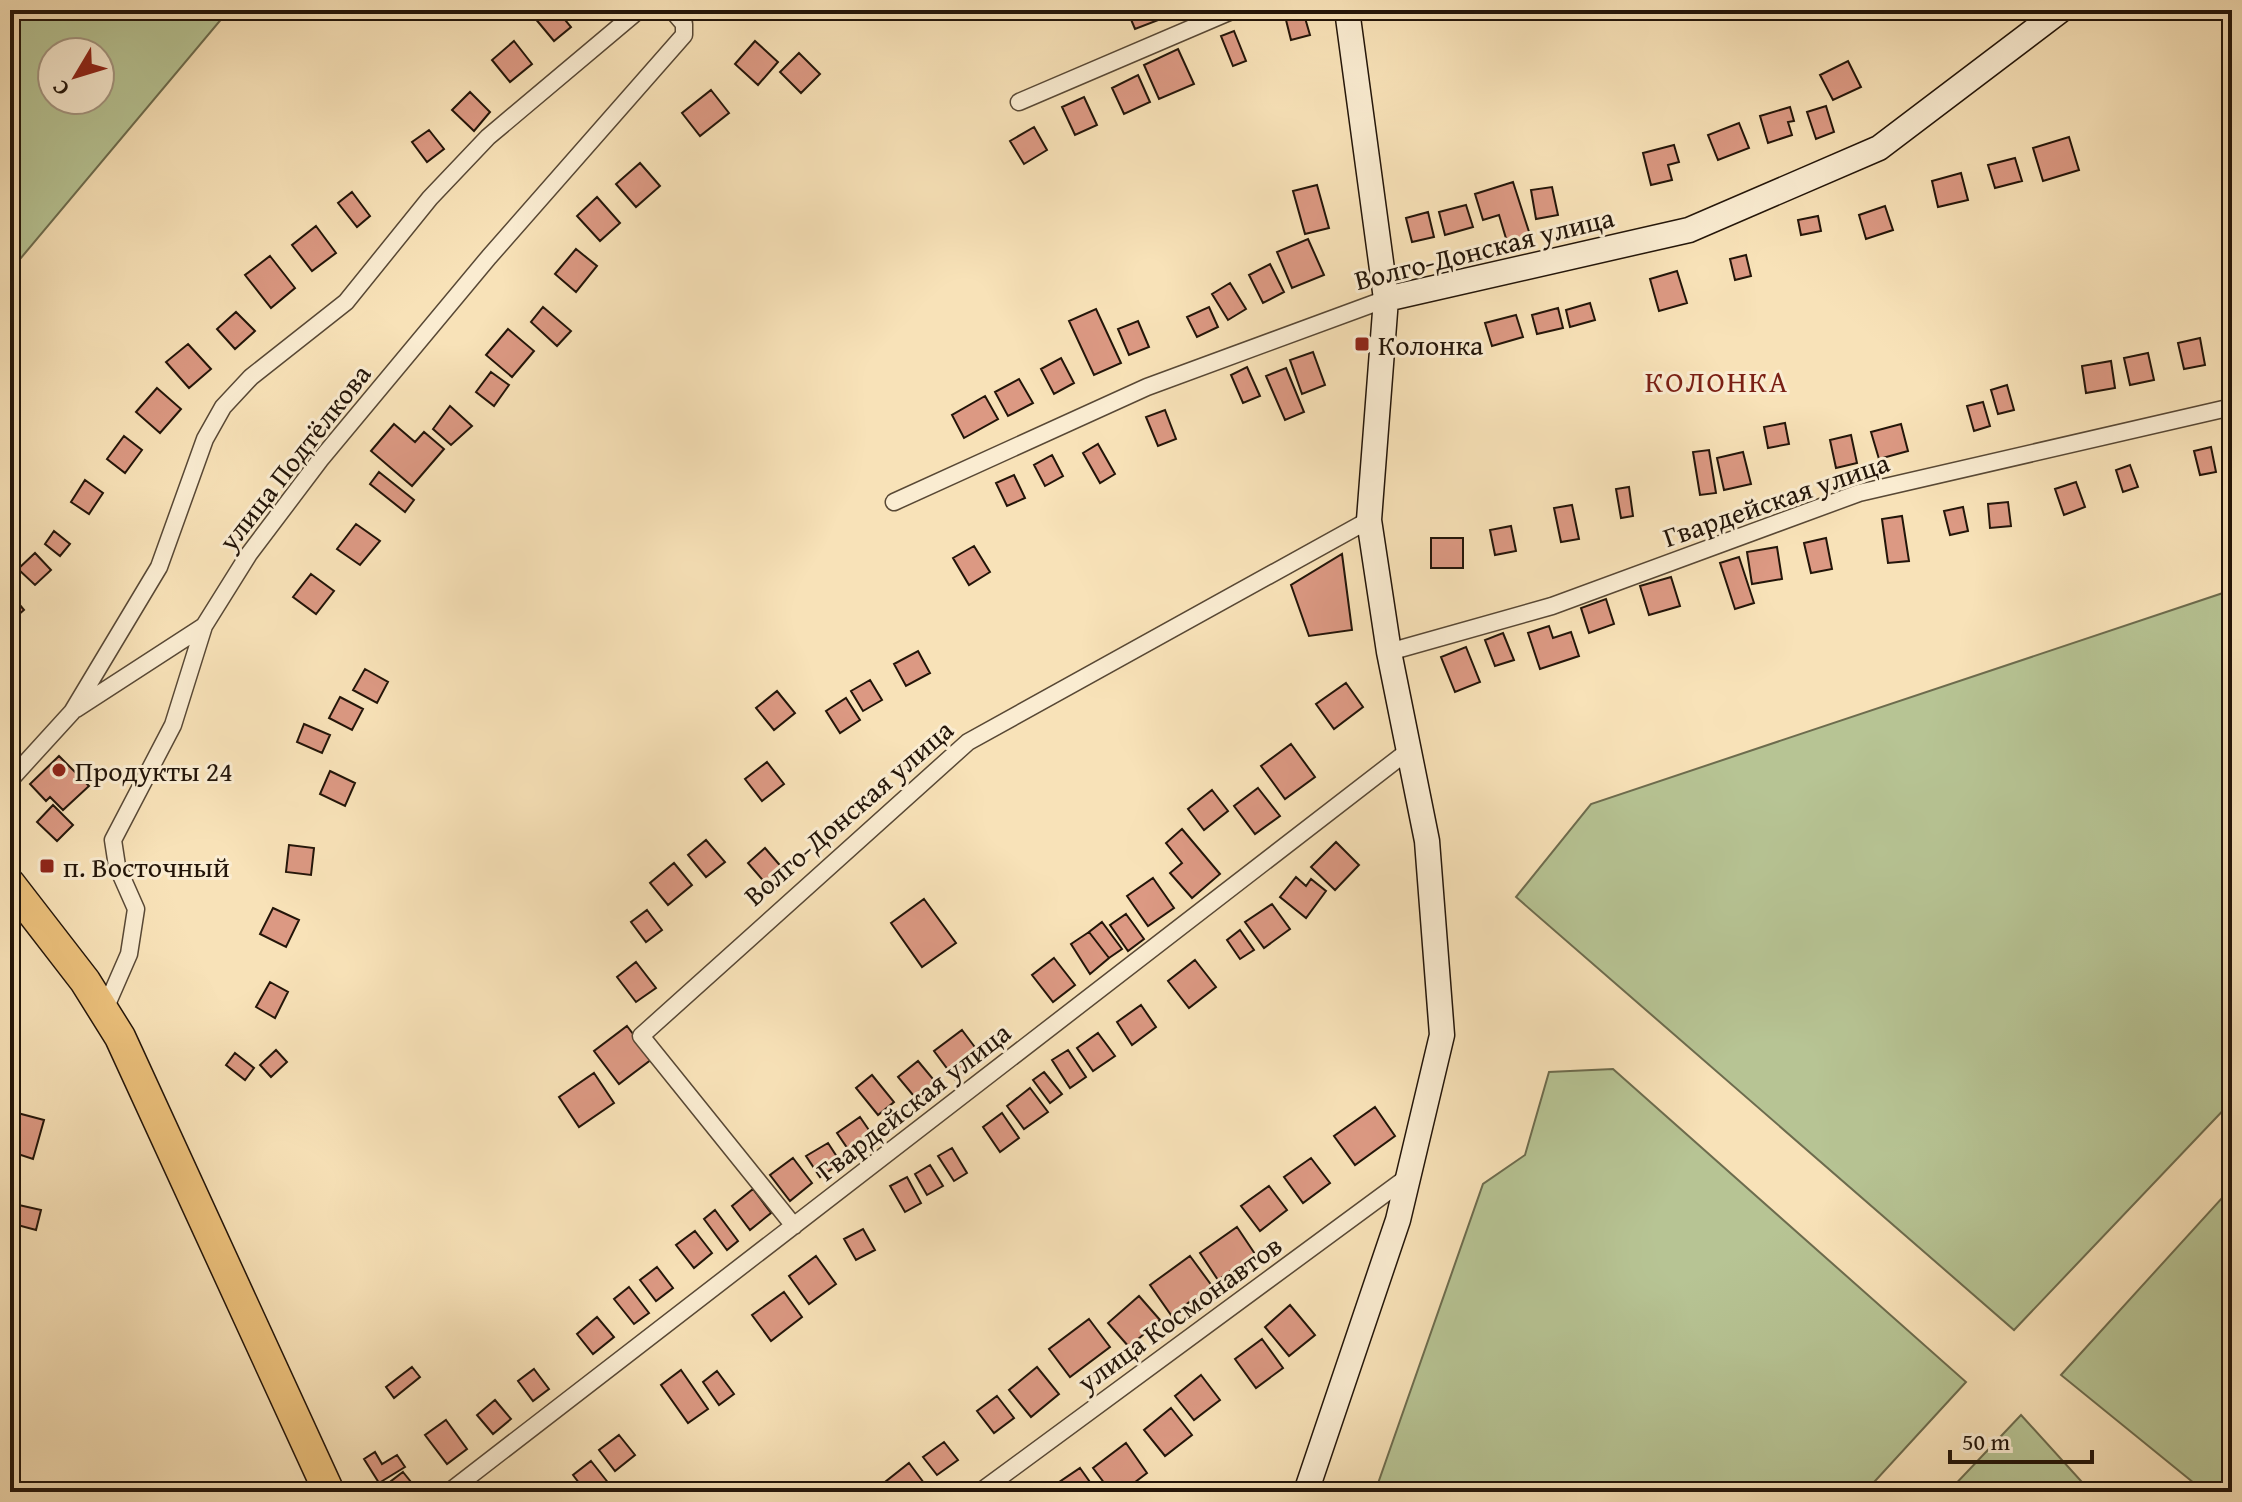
<svg xmlns="http://www.w3.org/2000/svg" width="2242" height="1502" font-family="'Gentium Book Plus',serif">
<style>
.green{fill:#b7c494;stroke:#6d6c4e;stroke-width:2;fill-rule:evenodd}
.building{fill:#dc9983;stroke:#231509;stroke-width:2}
.lines{fill:none;stroke-linecap:round;stroke-linejoin:round}
.street-casing{stroke:#584835;stroke-width:19}
.secondary-casing{stroke:#231509;stroke-width:27}
.highway-casing{stroke:#231509;stroke-width:33}
.street{stroke:#faecd1;stroke-width:16}
.secondary{stroke:#faecd1;stroke-width:24}
.highway{stroke:#ecc17c;stroke-width:30}
.poi-dot{fill:#8f2418;stroke:#faecd1;stroke-width:3}
.labels{text-anchor:middle;dominant-baseline:central;stroke-width:6;stroke-linejoin:round;paint-order:stroke}
.street-label{font-size:28px;fill:#231509;stroke:#faecd1}
.poi-label{font-size:28px;fill:#231509;stroke:#faecd1;text-anchor:start}
.neighbourhood-label{font-size:30px;letter-spacing:2px;fill:#7a1f14;stroke:#faecd1}
</style>
<rect width="100%" height="100%" fill="#f8e2b8"/>
<filter id="stains"><feTurbulence type="fractalNoise" baseFrequency=".0025" numOctaves="4"/><feColorMatrix values="0 0 0 0 .2 0 0 0 0 .09 0 0 0 0 .02 0 0 0 .5 -.17"/></filter>
<radialGradient id="worn" r=".72"><stop offset=".6" stop-color="#630" stop-opacity="0"/><stop offset="1" stop-color="#630" stop-opacity=".3"/></radialGradient>
<path class="green" d="M10,10H229L10,271ZM52,52H100V100H52Z
M2232,590V1101L2014,1330L1516,897L1591,804Z
M1613,1069L1966,1382L1865,1492H1375L1483,1184L1525,1155L1549,1072Z
M2232,1187V1492H2205L2061,1375Z
M2021,1415L2091,1492H1948Z"/>
<path class="building" d="M542,10H557L571,27L554,41L534,17Z
M791,10H823L822,17Z
M1127,10H1157L1161,19L1135,29Z
M1303,11L1310,35L1291,40L1285,16Z
M1234,31L1246,61L1233,66L1221,36Z
M514,41L532,64L510,82L492,60Z
M755,41L778,62L758,85L735,64Z
M1178,49L1194,84L1159,99L1144,65Z
M799,53L820,74L801,93L780,72Z
M1848,61L1861,87L1833,100L1820,75Z
M1138,75L1150,102L1124,114L1112,88Z
M711,90L729,113L700,136L682,113Z
M470,92L490,112L474,131L452,110Z
M1084,97L1097,125L1075,135L1062,107Z
M1826,106L1834,132L1816,139L1807,112Z
M1790,107L1794,121L1788,122L1792,135L1768,143L1760,116Z
M1739,123L1749,148L1718,160L1708,135Z
M1034,127L1047,150L1024,164L1010,141Z
M429,130L444,149L427,162L412,142Z
M2069,137L2079,170L2043,181L2033,148Z
M1674,145L1679,162L1668,165L1672,180L1651,185L1643,153Z
M2015,158L2022,181L1995,188L1988,165Z
M640,163L660,186L636,207L616,184Z
M1961,173L1968,200L1938,207L1932,181Z
M1513,182L1531,238L1508,245L1499,215L1483,220L1475,194Z
M1317,185L1329,228L1305,234L1293,191Z
M1552,187L1558,215L1536,219L1531,190Z
M352,192L370,216L357,227L338,203Z
M597,197L620,223L600,241L577,216Z
M1466,205L1473,227L1445,235L1439,212Z
M1885,206L1893,230L1866,239L1859,215Z
M1428,212L1434,237L1412,242L1406,218Z
M1818,216L1821,231L1801,235L1798,220Z
M316,226L336,253L312,271L292,245Z
M1308,239L1324,275L1292,288L1277,252Z
M576,249L597,266L576,292L555,274Z
M1746,255L1751,276L1735,280L1730,259Z
M270,256L295,288L271,308L245,275Z
M1270,264L1284,292L1263,303L1249,275Z
M1677,271L1687,303L1659,311L1650,279Z
M1230,283L1246,309L1228,320L1212,294Z
M1590,303L1595,320L1570,327L1566,310Z
M543,307L571,331L557,346L531,322Z
M1209,307L1218,327L1197,337L1187,317Z
M1558,308L1563,328L1537,334L1532,315Z
M1096,309L1121,363L1094,375L1069,321Z
M236,312L255,331L235,349L217,329Z
M1516,315L1523,337L1492,346L1485,323Z
M1138,321L1149,347L1129,355L1118,329Z
M508,329L534,351L512,377L486,355Z
M2200,338L2205,365L2184,369L2178,343Z
M188,344L211,369L189,388L166,362Z
M1313,352L1325,385L1302,394L1290,360Z
M2148,353L2154,380L2130,385L2124,358Z
M1061,358L1074,383L1054,394L1041,369Z
M2111,361L2115,388L2086,393L2082,366Z
M1247,367L1260,396L1243,403L1231,375Z
M1286,368L1304,412L1285,420L1266,376Z
M491,372L509,385L494,406L476,392Z
M1019,379L1033,403L1008,416L995,392Z
M2007,385L2014,410L1998,414L1991,390Z
M157,388L181,409L160,433L136,412Z
M985,396L998,419L964,438L952,415Z
M1983,402L1990,426L1974,431L1967,406Z
M450,406L472,426L451,445L433,429Z
M1165,410L1176,439L1158,446L1146,417Z
M1785,423L1789,444L1768,448L1764,427Z
M394,424L415,442L424,432L444,449L412,486L371,451Z
M1901,424L1908,451L1879,459L1871,432Z
M1851,435L1857,463L1836,468L1830,440Z
M124,436L142,450L125,473L107,459Z
M1098,444L1115,474L1100,483L1083,453Z
M2211,447L2216,472L2200,475L2194,451Z
M1709,450L1716,493L1700,495L1693,452Z
M1743,452L1751,484L1724,490L1717,458Z
M1052,455L1063,476L1045,486L1034,465Z
M2130,465L2138,487L2123,492L2116,470Z
M379,472L414,500L405,512L370,484Z
M1014,475L1025,498L1007,506L996,483Z
M85,480L103,493L89,514L71,502Z
M2076,482L2085,507L2064,515L2055,489Z
M1629,487L1633,516L1621,518L1616,489Z
M2008,502L2011,526L1990,528L1988,504Z
M1572,505L1579,539L1561,542L1554,508Z
M1963,507L1968,531L1950,535L1944,511Z
M1902,516L1909,561L1888,563L1882,519Z
M356,524L380,541L360,565L337,549Z
M1511,526L1516,551L1495,555L1490,530Z
M54,531L70,544L60,556L45,544Z
M1431,538H1463V568H1431Z
M1826,538L1832,569L1811,573L1804,543Z
M974,546L990,572L969,585L953,558Z
M1777,547L1782,579L1752,584L1747,552Z
M35,553L51,570L35,585L18,569Z
M1342,554L1352,630L1309,636L1291,585Z
M1739,557L1754,603L1735,609L1720,563Z
M311,574L334,591L316,614L293,597Z
M1671,577L1680,606L1649,615L1640,586Z
M10,593L24,610L10,622Z
M1606,599L1614,624L1589,633L1581,608Z
M1549,626L1553,638L1571,632L1579,656L1540,669L1528,633Z
M1503,633L1514,660L1495,666L1485,640Z
M1466,647L1480,682L1455,692L1441,657Z
M918,651L930,673L906,686L894,664Z
M365,669L388,682L377,703L353,690Z
M870,680L882,700L863,711L851,691Z
M1346,683L1363,707L1334,729L1316,704Z
M777,691L795,713L774,730L756,708Z
M340,697L363,709L352,730L329,718Z
M846,698L860,720L840,733L826,711Z
M304,724L330,735L322,753L297,742Z
M1291,744L1315,777L1285,799L1261,766Z
M59,756L89,786L63,810L50,797L46,801L30,784Z
M767,762L784,784L762,801L745,779Z
M330,771L355,783L345,806L320,794Z
M1258,788L1280,816L1255,834L1234,806Z
M1212,790L1228,811L1204,830L1188,809Z
M53,805L73,825L57,841L37,822Z
M1182,829L1220,874L1192,898L1170,873L1182,863L1166,843Z
M706,840L725,862L706,877L688,855Z
M1336,842L1359,865L1335,890L1311,867Z
M289,845L314,848L311,875L286,872Z
M765,848L790,877L773,892L748,863Z
M674,863L692,885L668,905L650,883Z
M1296,877L1306,886L1311,879L1326,891L1306,918L1280,897Z
M1153,878L1174,908L1148,926L1127,896Z
M924,899L956,943L922,967L891,923Z
M1272,904L1290,929L1264,948L1245,922Z
M273,908L299,920L286,947L260,934Z
M647,910L662,930L646,942L631,922Z
M1126,914L1144,939L1128,951L1110,925Z
M1102,922L1122,949L1109,958L1089,932Z
M1240,930L1254,950L1240,959L1227,940Z
M1089,932L1109,958L1090,974L1071,944Z
M1054,958L1075,985L1053,1002L1032,975Z
M1195,960L1216,987L1189,1008L1168,981Z
M636,962L656,988L636,1002L617,977Z
M270,982L288,992L275,1018L256,1007Z
M1141,1005L1156,1027L1132,1045L1117,1022Z
M627,1026L652,1059L619,1084L594,1051Z
M962,1030L983,1058L955,1079L934,1051Z
M1098,1033L1115,1056L1093,1071L1077,1048Z
M276,1050L287,1062L271,1077L260,1065Z
M1068,1050L1086,1077L1070,1088L1052,1060Z
M235,1053L254,1068L245,1080L226,1065Z
M918,1061L938,1085L918,1101L898,1077Z
M1044,1072L1062,1094L1050,1103L1033,1080Z
M594,1073L614,1103L579,1127L559,1097Z
M872,1075L894,1102L878,1115L856,1088Z
M1030,1088L1048,1112L1024,1129L1007,1106Z
M1375,1107L1395,1136L1355,1165L1334,1136Z
M10,1111L44,1120L33,1159L18,1154L13,1168L10,1167Z
M1002,1113L1019,1138L1000,1152L983,1127Z
M860,1117L875,1139L852,1155L837,1133Z
M828,1143L841,1163L820,1177L806,1156Z
M952,1148L967,1173L954,1181L938,1156Z
M793,1158L812,1183L790,1201L770,1175Z
M1311,1158L1330,1183L1303,1203L1284,1177Z
M930,1165L943,1186L927,1195L915,1174Z
M907,1177L921,1203L905,1212L890,1186Z
M1269,1186L1287,1210L1260,1231L1241,1206Z
M753,1189L771,1213L750,1230L732,1206Z
M10,1203L41,1210L36,1230L10,1223Z
M715,1210L738,1241L727,1250L704,1219Z
M1237,1227L1255,1254L1218,1280L1200,1253Z
M863,1229L875,1250L856,1260L844,1239Z
M695,1231L712,1253L694,1268L676,1245Z
M816,1256L836,1284L809,1304L789,1276Z
M1190,1256L1212,1286L1171,1315L1150,1285Z
M657,1267L673,1288L656,1301L640,1280Z
M629,1287L649,1313L634,1324L614,1299Z
M784,1292L802,1317L771,1341L752,1315Z
M1139,1296L1160,1320L1129,1347L1108,1323Z
M1290,1305L1315,1335L1289,1356L1265,1327Z
M597,1317L614,1337L593,1354L577,1334Z
M1089,1319L1110,1347L1070,1377L1049,1349Z
M1262,1339L1283,1368L1256,1388L1235,1359Z
M412,1367L420,1377L394,1398L386,1387Z
M1037,1367L1059,1394L1031,1417L1009,1390Z
M534,1369L549,1389L533,1401L518,1381Z
M681,1370L708,1409L688,1423L661,1385Z
M717,1371L734,1394L719,1405L703,1382Z
M1201,1375L1220,1400L1194,1420L1175,1396Z
M997,1396L1014,1418L994,1433L977,1411Z
M495,1400L511,1419L493,1434L477,1415Z
M1171,1408L1192,1435L1165,1456L1144,1430Z
M446,1420L467,1449L447,1464L425,1435Z
M619,1435L635,1455L615,1471L599,1450Z
M944,1442L958,1460L937,1475L923,1457Z
M1126,1443L1147,1473L1122,1492H1111L1093,1468Z
M375,1452L382,1464L397,1455L405,1467L379,1483L364,1459Z
M591,1461L610,1485L602,1492H586L573,1475Z
M909,1463L927,1487L921,1492H885L880,1486Z
M1080,1468L1097,1492H1047L1046,1491Z
M403,1472L419,1492H385L382,1488Z"/>
<g class="lines">
<defs>
<path id="street" d="M1019,102L1234,10
M894,502L1147,387L1386,299
M1389,652L1552,606L1859,493L2232,407
M76,709L204,626
M10,780L72,712L159,567L205,439L223,407L251,377L346,302L430,198L488,137L639,10
M105,1009L129,954L136,909L117,866L113,840L173,725L204,626L249,554L320,460L489,257L684,35V24L672,10
M794,1226L641,1036L968,742L1369,520
M449,1492L1408,751
M980,1492L1409,1176"/>
<path id="secondary" d="M1386,299L1689,230L1879,148L2061,10
M1306,1492L1398,1220L1442,1035L1427,841L1389,652L1369,520L1386,299L1347,10"/>
<path id="highway" d="M10,884L85,981L120,1037L329,1492"/>
</defs>
<use href="#street" class="street-casing"/>
<use href="#secondary" class="secondary-casing"/>
<use href="#highway" class="highway-casing"/>
<use href="#street" class="street"/>
<use href="#secondary" class="secondary"/>
<use href="#highway" class="highway"/>
</g>
<g class="poi-dot">
<rect x="1354" y="336" width="16" height="16" rx="4"/>
<circle cx="59" cy="770" r="8"/>
<rect x="39" y="858" width="16" height="16" rx="4"/>
</g>
<g class="labels">
<g class="street-label">
<text transform="translate(1484 248) rotate(-14)">Волго-Донская улица</text>
<text transform="translate(294 457) rotate(-52)">улица Подтёлкова</text>
<text transform="translate(1776 499) rotate(-19)">Гвардейская улица</text>
<text transform="translate(848 812) rotate(-41)">Волго-Донская улица</text>
<text transform="translate(913 1101) rotate(-38)">Гвардейская улица</text>
<text transform="translate(1179 1313) rotate(-36)">улица Космонавтов</text>
</g>
<g class="poi-label">
<text x="1378" y="344">Колонка</text>
<text x="75" y="770">Продукты 24</text>
<text x="63" y="866">п. Восточный</text>
</g>
<g class="neighbourhood-label">
<text x="1717" y="381">КОЛОНКА</text>
</g>
</g>
<rect width="2242" height="1502" fill="none" stroke="#f8e2b8" stroke-width="40"/>
<rect x="12" y="12" width="2218" height="1478" fill="none" stroke="#231509" stroke-width="4"/>
<rect x="20" y="20" width="2202" height="1462" fill="none" stroke="#231509" stroke-width="2"/>
<g transform="translate(76 76) rotate(232)"><circle r="38" fill="#faecd1" stroke="#a49681" stroke-width="2"/>
<path d="M0-6L14 30L0 20L-14 30Z" fill="#8f2418"/>
<text y="-12" font-size="22" font-weight="bold" text-anchor="middle" fill="#231509">С</text>
</g>
<path d="M1950 1450v12h142v-12" fill="none" stroke="#231509" stroke-width="4"/>
<text x="1962" y="1450" font-size="24" fill="#231509" stroke="#faecd1" stroke-width="6" paint-order="stroke">50 m</text>
<rect width="100%" height="100%" filter="url(#stains)"/>
<rect width="100%" height="100%" fill="url(#worn)"/>
</svg>
